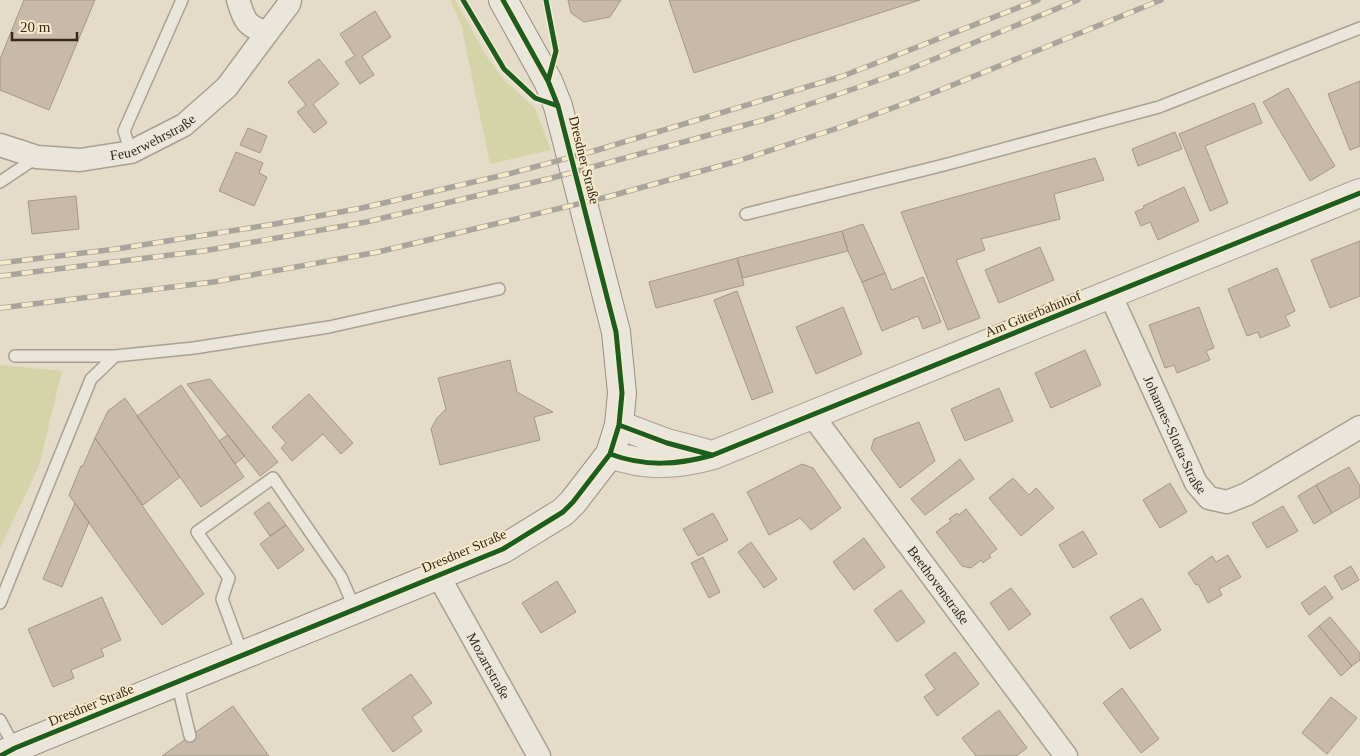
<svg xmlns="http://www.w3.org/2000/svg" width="1360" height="756" font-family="Georgia,serif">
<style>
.green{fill:#d5d4a9}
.building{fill:#c8b9a9;stroke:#a49788}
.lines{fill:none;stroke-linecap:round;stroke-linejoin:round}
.service-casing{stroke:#a8a092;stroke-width:14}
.minor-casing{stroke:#a8a092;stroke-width:25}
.tertiary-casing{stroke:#a8a092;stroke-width:30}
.secondary-casing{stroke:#988f82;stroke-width:30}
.service{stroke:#ebe6db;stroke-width:11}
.minor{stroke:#ebe6db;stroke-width:22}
.tertiary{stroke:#ebe6db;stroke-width:28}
.secondary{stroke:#ebe6db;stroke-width:28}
.rail-casing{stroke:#aaa59c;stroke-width:5.5}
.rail{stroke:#f7eacc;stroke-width:4;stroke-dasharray:11;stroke-linecap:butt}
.cycleway-casing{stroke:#f7eacc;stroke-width:8}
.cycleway{stroke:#1b5e20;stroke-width:5}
.labels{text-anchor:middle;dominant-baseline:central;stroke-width:4;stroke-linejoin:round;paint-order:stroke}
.street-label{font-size:14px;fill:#36281b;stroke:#f7eacc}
</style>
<rect width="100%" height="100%" fill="#e4dcc8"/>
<path class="green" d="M450,0H455L487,57L504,80L535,108L551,150L490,164L461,24Z
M0,365L62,371L39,466L0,548Z"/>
<path class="building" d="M24,0H95L49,110L0,90V59Z
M568,0H621L610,17L584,22L571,13Z
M669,0H920L694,73Z
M375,11L391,37L362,56L374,75L360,84L345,62L355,56L340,34Z
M319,59L339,84L313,104L327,123L314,133L297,112L306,105L288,82Z
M1360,81V146L1350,150L1328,94Z
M1288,88L1335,166L1310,181L1263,102Z
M1254,103L1262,123L1205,146L1228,203L1210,211L1179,134Z
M248,128L267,136L260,153L240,145Z
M1175,132L1182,149L1138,166L1132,149Z
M236,152L263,163L259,173L267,177L254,206L219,191Z
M1095,158L1104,180L1054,194L1060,219L981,239L985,250L956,260L980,318L948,330L901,212Z
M1184,187L1199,221L1158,240L1150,222L1141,226L1135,212L1144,208L1143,206Z
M76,196L79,229L32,234L28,201Z
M863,224L885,273L862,282L848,251L842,231Z
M842,231L848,251L743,278L737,258Z
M1360,241V296L1330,308L1311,260Z
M1040,247L1054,280L999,303L985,270Z
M737,258L744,285L656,308L649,282Z
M1277,268L1295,311L1285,316L1290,326L1260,338L1258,332L1247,336L1228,289Z
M885,273L892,290L923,277L941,322L923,329L918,316L882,331L862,282Z
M737,291L773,392L752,400L714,300Z
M843,307L862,354L816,374L796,327Z
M1199,307L1214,348L1206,351L1210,360L1177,373L1174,365L1165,368L1149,325Z
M1085,350L1101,385L1051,408L1035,373Z
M510,360L517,392L553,412L534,417L540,440L440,465L431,429L437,418L446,409L438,378Z
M210,379L278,462L260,476L187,384Z
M181,385L244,477L201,507L137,416Z
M999,388L1013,421L965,441L951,409Z
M309,394L353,443L341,454L323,434L292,461L281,448L286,443L272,427Z
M125,398L180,477L143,505L95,438L108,411Z
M919,422L935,461L900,488L871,449L874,439Z
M228,435L245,456L235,464L219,441Z
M95,438L204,594L162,625L69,495L81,466H83Z
M960,459L974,479L925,515L911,499Z
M802,464L813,468L841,508L811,530L800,518L769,535L747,492Z
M1349,467L1360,486V497L1332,513L1316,485Z
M1013,478L1029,495L1036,488L1054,508L1021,536L989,498Z
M1170,483L1187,512L1160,528L1143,500Z
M1316,485L1332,513L1314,524L1298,496Z
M269,502L286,525L270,536L254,513Z
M75,503L89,522L62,587L43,579Z
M1283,506L1298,531L1267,548L1252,523Z
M966,509L997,549L989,555L991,557L983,563L981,560L971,568L962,566L936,532L951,521L949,519L957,513L959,515Z
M713,513L728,540L698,556L683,529Z
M286,525L304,550L278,569L260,544Z
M1083,531L1097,554L1073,568L1059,545Z
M864,538L885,567L854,590L833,562Z
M751,542L777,579L764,588L738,552Z
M1228,555L1241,577L1219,589L1222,595L1208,603L1198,584L1196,585L1188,573L1212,556L1216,562Z
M703,557L720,592L709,598L691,563Z
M1351,566L1359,580L1342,590L1334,576Z
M557,581L576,612L541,633L522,603Z
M1325,586L1333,598L1309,615L1301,603Z
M1011,588L1031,614L1009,630L990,603Z
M901,590L925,622L897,642L874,610Z
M102,597L121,640L101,649L104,656L71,670L74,678L53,687L28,629Z
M1142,598L1161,630L1130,649L1110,617Z
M1330,617L1360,653V660L1352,666L1319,626Z
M1319,626L1352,666L1341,676L1308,636Z
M955,652L979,684L937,716L924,697L935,689L925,675Z
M411,674L432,703L412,717L422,731L393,752L362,709Z
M1122,688L1159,739L1141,753L1103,703Z
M1331,697L1357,718L1327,754L1302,733Z
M233,706L269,756H162L190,736Z
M999,710L1027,748L1016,756H976L962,738Z"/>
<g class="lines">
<defs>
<path id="service" d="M131,152L124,131L182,0
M0,182L36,158
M746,214L944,165L1159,107L1360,28
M15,356H115
M0,603L91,379L115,356L194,348L329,327L499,289
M243,656L222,599L229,578L197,532L273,478L341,577L355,609
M177,682L190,736
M0,720L15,748"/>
<g id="minor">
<path d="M238,0C245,21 245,25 267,33L289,4L290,0"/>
<path id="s1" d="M0,145L37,157L80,160L131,152L184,125L227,87L267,33"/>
<path id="s2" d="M1110,294L1196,483L1209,498L1227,502L1247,494L1360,427"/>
<path id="s3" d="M812,415L1066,756"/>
<path id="s4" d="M438,575L539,756"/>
</g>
<path id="tertiary" d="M619,425L667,443L705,453
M610,454C645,467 678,465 713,455L1360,193"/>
<path id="secondary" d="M0,756L15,748L503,549L563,512L573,502L610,454L619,425L622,393L616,332L558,106L548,81L503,0"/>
</defs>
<use href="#service" class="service-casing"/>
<use href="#minor" class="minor-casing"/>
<use href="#tertiary" class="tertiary-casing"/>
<use href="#secondary" class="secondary-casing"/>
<use href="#service" class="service"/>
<use href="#minor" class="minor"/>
<use href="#tertiary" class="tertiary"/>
<use href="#secondary" class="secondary"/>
<defs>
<path id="rail" d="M0,263L116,249L275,224L362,208L508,174L594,151L843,76L1038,0
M0,276L203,251L366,222L552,178L764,120L905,71L1078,0
M0,308L213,282L378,252L607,197L738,161L844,126L933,93L1161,0"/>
</defs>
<use href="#rail" class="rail-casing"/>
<use href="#rail" class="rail"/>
<defs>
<path id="cycleway" d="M463,0L504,69L535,98L558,106
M546,0L556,51L548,81
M619,425L667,443L712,455
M610,454C645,467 678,465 713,455L1360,193
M0,756L15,748L503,549L563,512L573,502L610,454L619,425L622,393L616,332L558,106L548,81L503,0"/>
</defs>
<use href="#cycleway" class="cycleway-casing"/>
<use href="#cycleway" class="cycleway"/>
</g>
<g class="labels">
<g class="street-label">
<text stroke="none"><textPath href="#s1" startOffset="159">Feuerwehrstraße</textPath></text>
<text transform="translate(584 160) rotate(76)">Dresdner Straße</text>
<text transform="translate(1033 314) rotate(-22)">Am Güterbahnhof</text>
<text stroke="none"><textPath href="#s2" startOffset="155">Johannes-Slotta-Straße</textPath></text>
<text transform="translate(464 551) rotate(-23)">Dresdner Straße</text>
<text stroke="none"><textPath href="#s3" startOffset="212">Beethovenstraße</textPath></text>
<text stroke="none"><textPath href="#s4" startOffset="104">Mozartstraße</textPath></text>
<text transform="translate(91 705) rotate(-22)">Dresdner Straße</text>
</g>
</g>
<path d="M12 32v8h65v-8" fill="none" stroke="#36281b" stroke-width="2.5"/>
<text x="20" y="32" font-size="15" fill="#36281b" stroke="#f7eacc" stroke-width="4" paint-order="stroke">20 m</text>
</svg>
